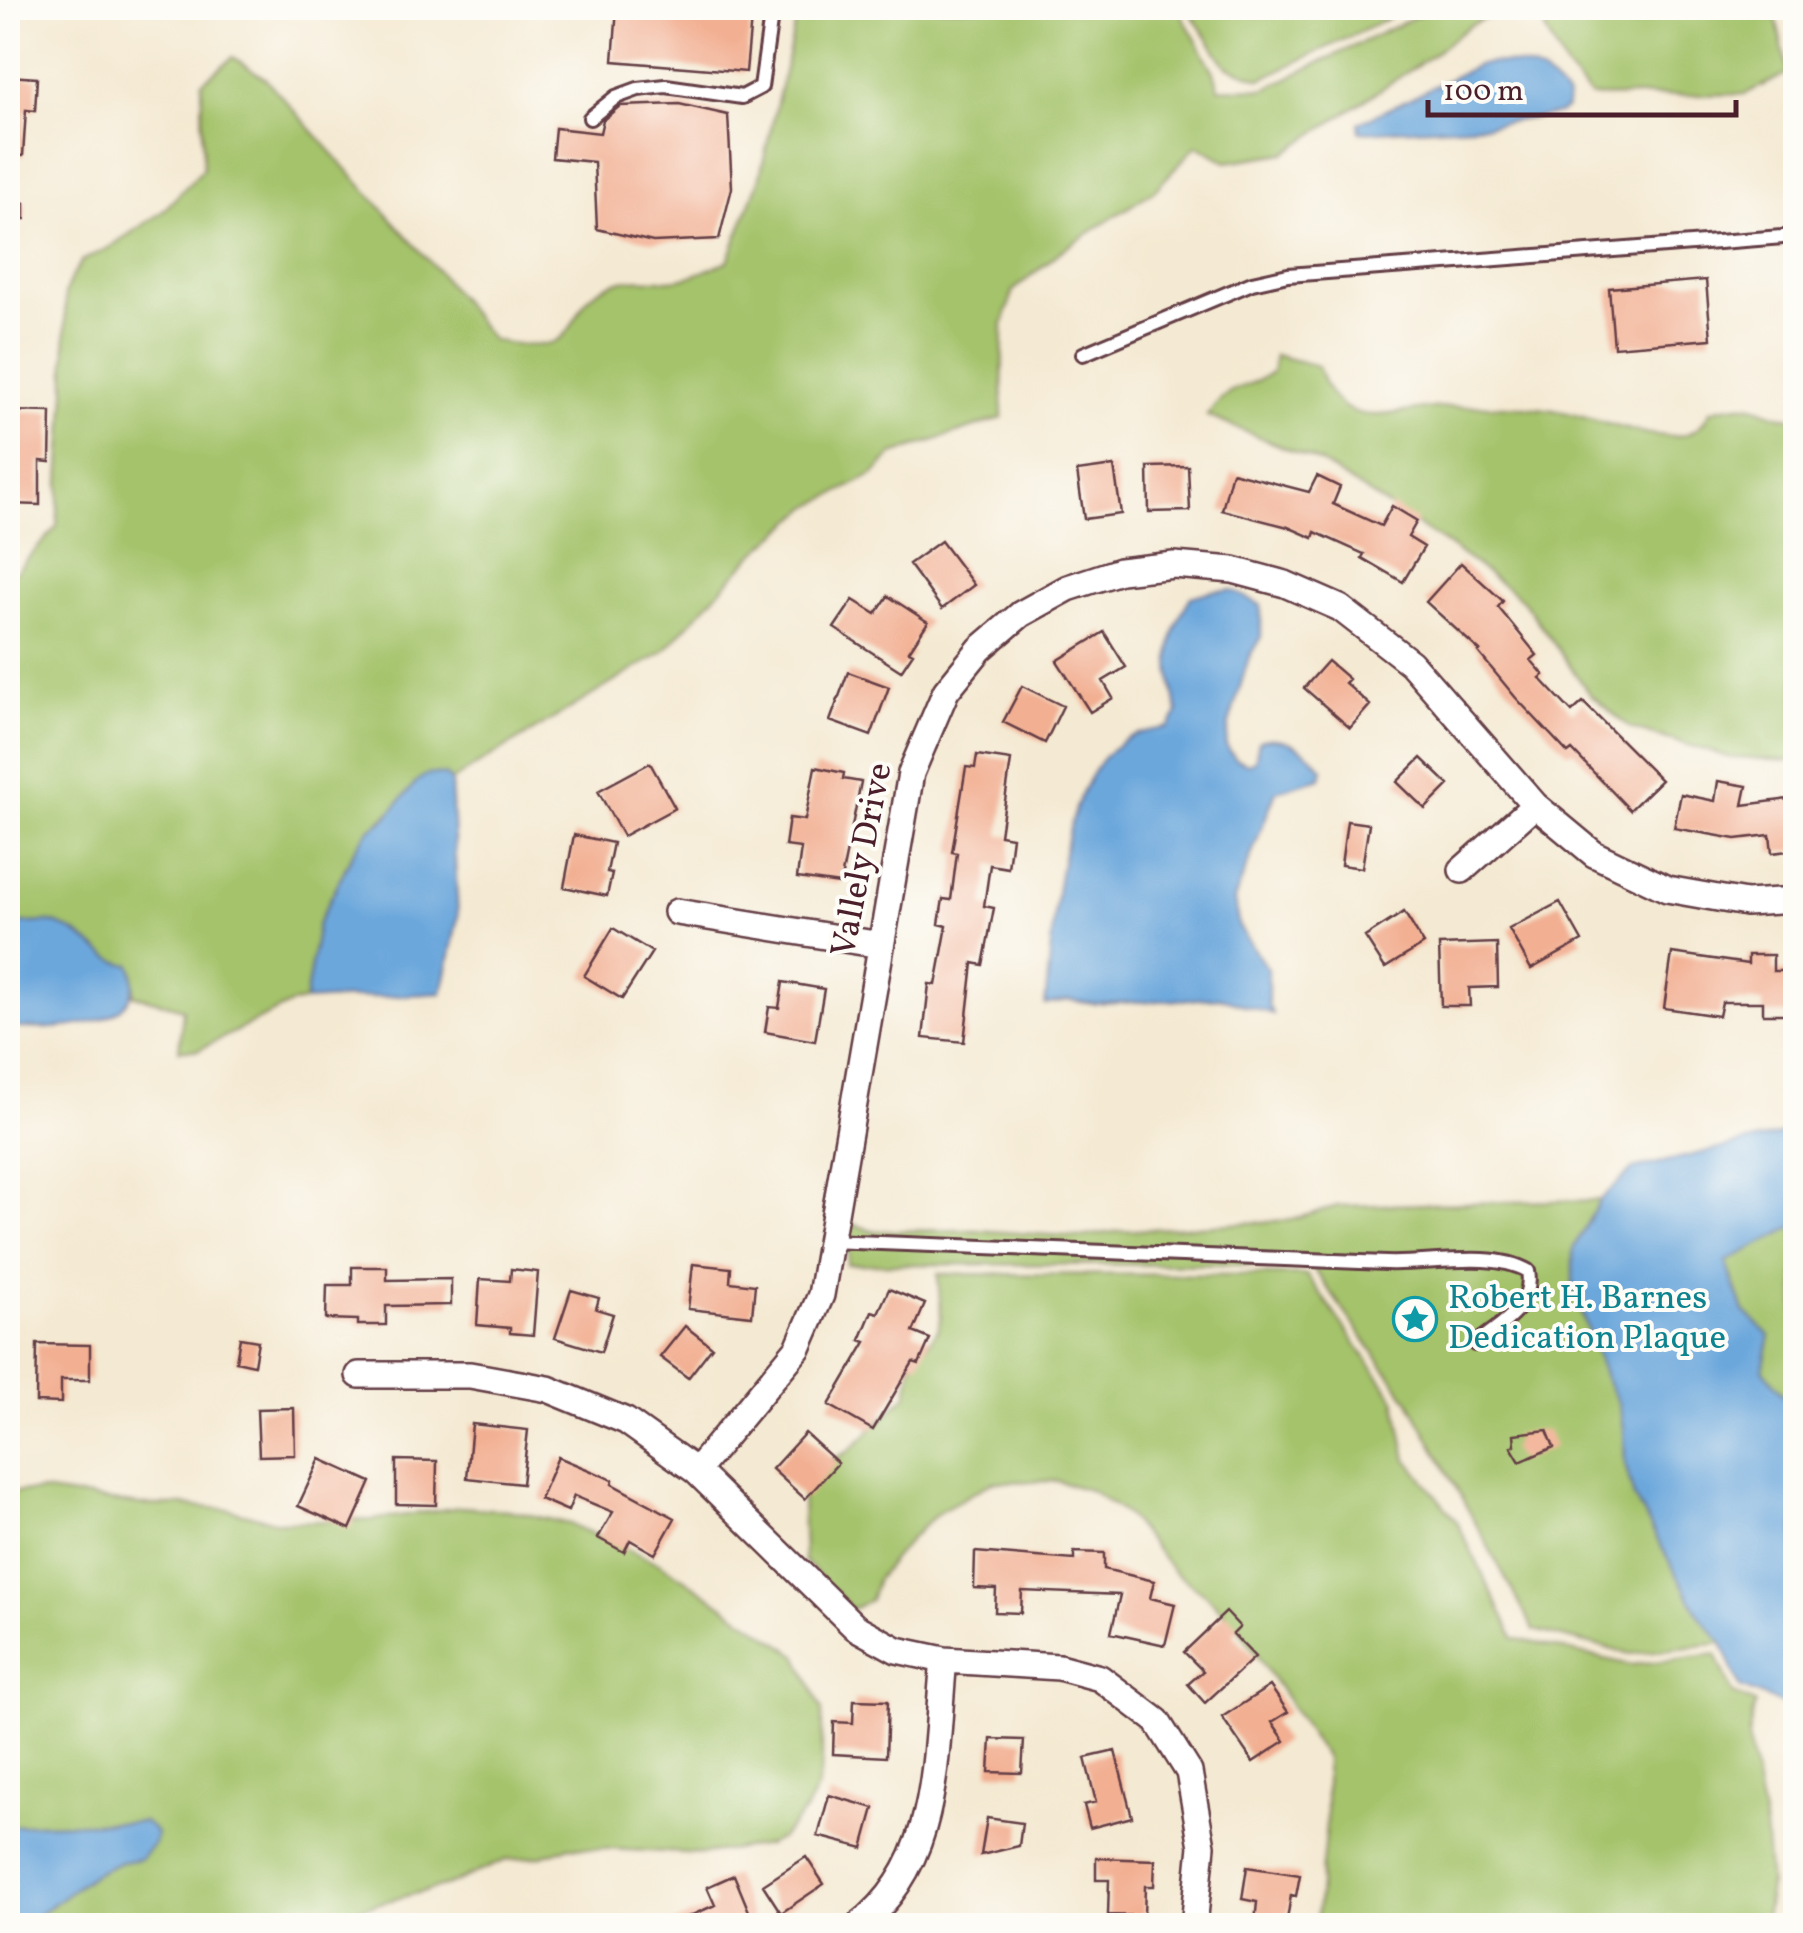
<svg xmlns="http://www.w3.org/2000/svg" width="1803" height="1933" font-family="Vollkorn,serif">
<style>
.green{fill:#a4c36b;stroke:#77714b;stroke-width:2.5}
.water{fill:#6ca7dc;stroke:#5b6384;stroke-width:2.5}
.building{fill:#f2af92}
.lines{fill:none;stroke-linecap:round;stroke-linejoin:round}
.lane-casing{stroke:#643d44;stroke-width:18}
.street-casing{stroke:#643d44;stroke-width:30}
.lane{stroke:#fff;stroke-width:12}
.street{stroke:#fff;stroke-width:25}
.labels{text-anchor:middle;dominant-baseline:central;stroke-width:8;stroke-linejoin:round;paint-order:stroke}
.street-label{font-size:35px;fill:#4a1f2b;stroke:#fdfcf7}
.culture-label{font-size:35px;fill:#0d838f;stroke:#fdfcf7;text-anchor:start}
</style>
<rect width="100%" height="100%" fill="#fdfcf7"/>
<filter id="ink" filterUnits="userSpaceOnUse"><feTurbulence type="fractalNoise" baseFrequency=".01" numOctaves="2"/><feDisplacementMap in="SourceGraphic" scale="20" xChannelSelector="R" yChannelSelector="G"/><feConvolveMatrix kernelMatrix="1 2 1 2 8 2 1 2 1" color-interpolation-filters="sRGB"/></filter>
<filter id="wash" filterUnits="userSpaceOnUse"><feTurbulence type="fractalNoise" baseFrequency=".0048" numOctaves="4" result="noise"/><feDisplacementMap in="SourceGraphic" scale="40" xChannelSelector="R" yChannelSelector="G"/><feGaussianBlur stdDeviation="2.25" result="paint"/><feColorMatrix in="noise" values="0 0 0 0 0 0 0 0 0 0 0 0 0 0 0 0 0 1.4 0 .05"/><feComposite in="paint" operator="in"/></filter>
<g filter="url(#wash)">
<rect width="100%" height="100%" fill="#f4e9d2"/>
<path class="green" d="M799,8H1178L1214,72L1219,88L1265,89L1433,8H1507L1469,26L1432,55L1285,153L1227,162L1197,145L1155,190L1061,251L1013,291L1003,325L1002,418L893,454L873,475L809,507L752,556L663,652L451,781L445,775L399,805L369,830L355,849L318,924L305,1001L293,1003L198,1050H179L183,1009L134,995L133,974L50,922L8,924V580L57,527L66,391L65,293L72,276L82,261L110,247L162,212L203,169L202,82L233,57L265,78L438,271L492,340C598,363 554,304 613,283C636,275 661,284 684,278C699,275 714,266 728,261L759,180Z
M1187,8H1410L1261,79L1226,66Z
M1534,8H1774L1788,73L1745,94L1591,97L1566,69Z
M1275,355L1318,366C1323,382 1331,401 1348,409C1372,422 1407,410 1432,408C1469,405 1510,405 1547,409C1583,413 1658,446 1690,433C1701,428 1705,420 1710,411C1758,396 1755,412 1795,419V761L1732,758L1630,728L1590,694L1521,598L1451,547L1320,462L1207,416C1232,379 1241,394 1272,372Z
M1600,1200L1573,1249V1286L1580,1311L1618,1402L1624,1427L1625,1463L1634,1497L1700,1616L1722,1643L1630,1654L1534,1630L1408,1400L1311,1265L847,1264L852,1224L874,1231L975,1230L1079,1237L1121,1231L1291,1220L1337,1206Z
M1795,1226V1403L1788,1401L1763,1369L1770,1336L1744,1311L1726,1261Z
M938,1274L1307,1275L1395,1399L1407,1459L1457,1522L1514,1638L1631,1665L1716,1654L1733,1694L1755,1703L1748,1737L1765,1827L1770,1887L1764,1925H1316L1326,1825V1758L1239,1628L1207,1596L1174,1572L1128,1516L1092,1491L1057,1481L993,1482L940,1511L909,1540L877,1579L870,1600L852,1609L804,1561L802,1495L833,1459L848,1452L907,1395L912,1365L938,1330L941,1316Z
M40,1491L140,1505H183L232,1510L278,1522L372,1520L460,1507L509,1510L570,1524L659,1563L683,1578L797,1655L809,1680L822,1710V1765L817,1789L805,1811L781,1838L766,1845L704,1854L569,1847L542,1856L506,1860L448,1885L315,1920L307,1925L8,1926L42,1913L94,1874L121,1862L140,1858L154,1844L144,1822L34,1824L8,1827V1492Z"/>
<path class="water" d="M1492,63C1525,62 1547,71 1567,97L1566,108L1559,114L1489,125L1360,132L1359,123L1478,65Z
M1231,590L1261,605V637L1249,657L1229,724L1226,746L1236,759L1248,764L1255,761L1259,741C1283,732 1309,751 1323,769L1321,778L1276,791L1234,900L1239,927L1268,970V1005L1273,1014L1221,998L1093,1004L1069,1000L1045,1005C1054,933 1056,787 1119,744C1134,732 1151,731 1169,727L1178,713C1167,668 1164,638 1191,597L1211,591Z
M428,774L445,775L451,781L458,917L442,993L305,1001L318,924L355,849L369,830L385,819L418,780Z
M50,922C87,931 98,960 131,965C152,1030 49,1031 8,1027V924Z
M1795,1131V1226L1726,1262L1744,1311L1770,1336L1763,1369L1788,1401L1795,1403V1709L1740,1687L1722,1643L1700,1616L1634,1497L1625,1463L1624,1427L1618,1402L1605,1378L1573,1286V1249L1600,1200L1633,1169Z
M144,1822L156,1833L154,1844L140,1859L121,1862L94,1874L30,1921L8,1924V1827L34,1824Z"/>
<g id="blocks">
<path class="building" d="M617,8H752L746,72L613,61Z
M8,76L37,78L35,111L26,110L23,156L8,155Z
M679,104L728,115L732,188L719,239L653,242L597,229L594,162L552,158L555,128L600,133L603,120L620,106Z
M8,203H25V219H8Z
M1706,280L1711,339L1614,347L1609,288Z
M8,411L51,412L50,462L40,461V505L8,504Z
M1114,466L1121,514L1084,519L1077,471Z
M1188,466L1190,511L1149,512L1148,467Z
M1232,472L1309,492L1317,476L1340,487L1333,504L1381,526L1392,506L1417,521L1408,537L1424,547L1403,582L1362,558L1364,554L1315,532L1313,538L1288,527L1222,510Z
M941,541L974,585L942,609L909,564Z
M1461,563L1503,601L1498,607L1537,655L1531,660L1544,675L1540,678L1572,712L1583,702L1661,780L1630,810L1572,750L1568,753L1516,698L1478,652L1480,651L1426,602Z
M888,596L928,622L909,651L913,653L901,671L834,628L853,600L876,614Z
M1104,632L1126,667L1103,681L1113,698L1090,712L1057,661Z
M1328,661L1349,679L1345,683L1370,705L1350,728L1304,688Z
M848,672L889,687L871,736L830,721Z
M1022,686L1063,706L1045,743L1003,722Z
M977,755L1011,760L1000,835L1012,837L1008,868L990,865L984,906L994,908L983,965L973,963L964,1042L923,1038L929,984L936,985L947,926L939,924L943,899L951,900L957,853L952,852L966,767L975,768Z
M1421,758L1449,785L1425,809L1397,782Z
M650,763L675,808L623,836L598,791Z
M815,767L844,773L843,779L861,782L840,884L797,878L801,848L785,846L789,818L805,820Z
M1718,781L1747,786L1743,805L1796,798V850L1772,853L1770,835L1736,839L1674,828L1681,794L1715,801Z
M1347,821L1369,824L1362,868L1341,865Z
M574,835L613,843L607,872L612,873L607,896L564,887Z
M1560,902L1582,941L1531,969L1509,929Z
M1404,912L1424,944L1385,968L1365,937Z
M613,928L652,952L622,999L584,976Z
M1497,943L1498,987L1469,988L1470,1006H1441L1439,945Z
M1672,953L1748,964V955H1773V971H1796V1014H1763V1002H1722L1719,1016L1664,1008Z
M783,982L824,989L815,1041L765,1032L769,1007L779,1008Z
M693,1264L731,1268L730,1282L755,1285L752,1316L688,1309Z
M352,1267H387V1280L451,1279V1305L386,1306V1325H358V1320L326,1319L327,1285H352Z
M511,1269L538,1272L533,1335L510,1333V1328L477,1325L480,1279L510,1281Z
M889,1289L925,1304L913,1332L930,1339L919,1364L913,1362L873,1430L829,1405L866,1342L860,1340L872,1311L878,1313Z
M571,1290L599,1298L596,1309L613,1314L601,1352L555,1338Z
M685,1326L712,1347L688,1378L660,1357Z
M240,1338L258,1341L254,1365L236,1361Z
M37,1344L90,1345V1380H61V1403L36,1402Z
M294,1408L295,1455L259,1456L257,1409Z
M472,1424L528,1430L522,1484L467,1478Z
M1547,1430L1554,1447L1520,1462L1511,1447L1515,1445L1514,1434Z
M805,1433L838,1463L805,1499L772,1469Z
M558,1457L613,1480L612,1484L675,1518L655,1554L630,1540L624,1552L598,1538L613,1512L574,1496L568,1511L540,1499Z
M320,1459L371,1482L350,1529L298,1506Z
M396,1460L437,1461L436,1505L396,1504Z
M975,1552L1074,1560V1552L1104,1553V1569L1154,1581L1150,1598L1175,1604L1165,1645L1111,1633L1120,1595L1022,1591L1021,1613L995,1612L996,1589L974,1588Z
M1226,1612L1240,1627L1233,1634L1255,1657L1205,1703L1188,1684L1203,1671L1184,1652Z
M1270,1686L1288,1712L1272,1722L1285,1741L1253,1762L1222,1717Z
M854,1700L888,1701L886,1757L833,1754L834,1722L853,1723Z
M991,1739L1024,1740L1022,1773L989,1772Z
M1115,1751L1132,1817L1090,1828L1084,1805L1096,1802L1085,1758Z
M829,1795L874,1808L863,1848L818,1836Z
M987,1818L1022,1823L1019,1846L981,1855Z
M806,1857L824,1884L781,1913L763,1885Z
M1096,1858L1155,1860L1154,1886H1145L1144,1916L1108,1915L1109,1880H1096Z
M1247,1867L1300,1875L1296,1896L1291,1895L1286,1926L1255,1922L1257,1902L1242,1899Z
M734,1875L755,1926H667L715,1905L707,1887Z"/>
</g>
</g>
<g filter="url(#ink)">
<use href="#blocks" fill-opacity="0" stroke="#643d44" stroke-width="2.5"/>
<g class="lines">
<defs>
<path id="lane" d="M590,118L616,97L638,89L666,86L742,97L761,87L772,8
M1083,354L1252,283L1288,275L1796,236
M830,1241C1015,1248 1200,1254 1386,1263C1427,1265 1493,1250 1528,1271C1535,1307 1499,1326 1475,1344"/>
<path id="street" d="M1462,870L1535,805
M677,912L881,945
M359,1375H470L548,1389L626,1421L696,1471L855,1627L897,1650L944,1660L1059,1667L1100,1678L1157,1721L1189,1772L1202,1846L1194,1926
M696,1471L798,1348L821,1295L911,773L946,691L980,649L1021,614L1068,588L1120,571L1174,565L1233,570L1285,584L1340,608L1411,663L1535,805L1594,854L1667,889L1746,903L1796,900
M858,1926C942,1862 934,1755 944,1660"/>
</defs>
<use href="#lane" class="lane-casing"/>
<use href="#street" class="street-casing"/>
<use href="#lane" class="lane"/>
<use href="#street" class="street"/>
</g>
</g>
<defs>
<symbol id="sight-ring" viewBox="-11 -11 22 22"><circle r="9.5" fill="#fdfcf7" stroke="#0f9aa8" stroke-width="1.5"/><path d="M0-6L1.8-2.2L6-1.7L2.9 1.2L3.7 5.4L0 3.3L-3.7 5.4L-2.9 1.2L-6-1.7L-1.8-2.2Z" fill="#0f9aa8"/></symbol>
</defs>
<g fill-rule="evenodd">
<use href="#sight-ring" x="1390" y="1294" width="50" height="50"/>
</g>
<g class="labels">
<g class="street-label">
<text transform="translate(863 860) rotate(-79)">Vallely Drive</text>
</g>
<g class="culture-label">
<text x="1448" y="1299">Robert H. Barnes<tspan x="1448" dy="40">Dedication Plaque</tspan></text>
</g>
</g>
<rect width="1803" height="1933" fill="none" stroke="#fdfcf7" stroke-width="40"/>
<path d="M1428 100v15h308v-15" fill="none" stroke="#4a1f2b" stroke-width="5"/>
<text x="1443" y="100" font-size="30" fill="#4a1f2b" stroke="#fdfcf7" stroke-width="8" paint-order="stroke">100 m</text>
</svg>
